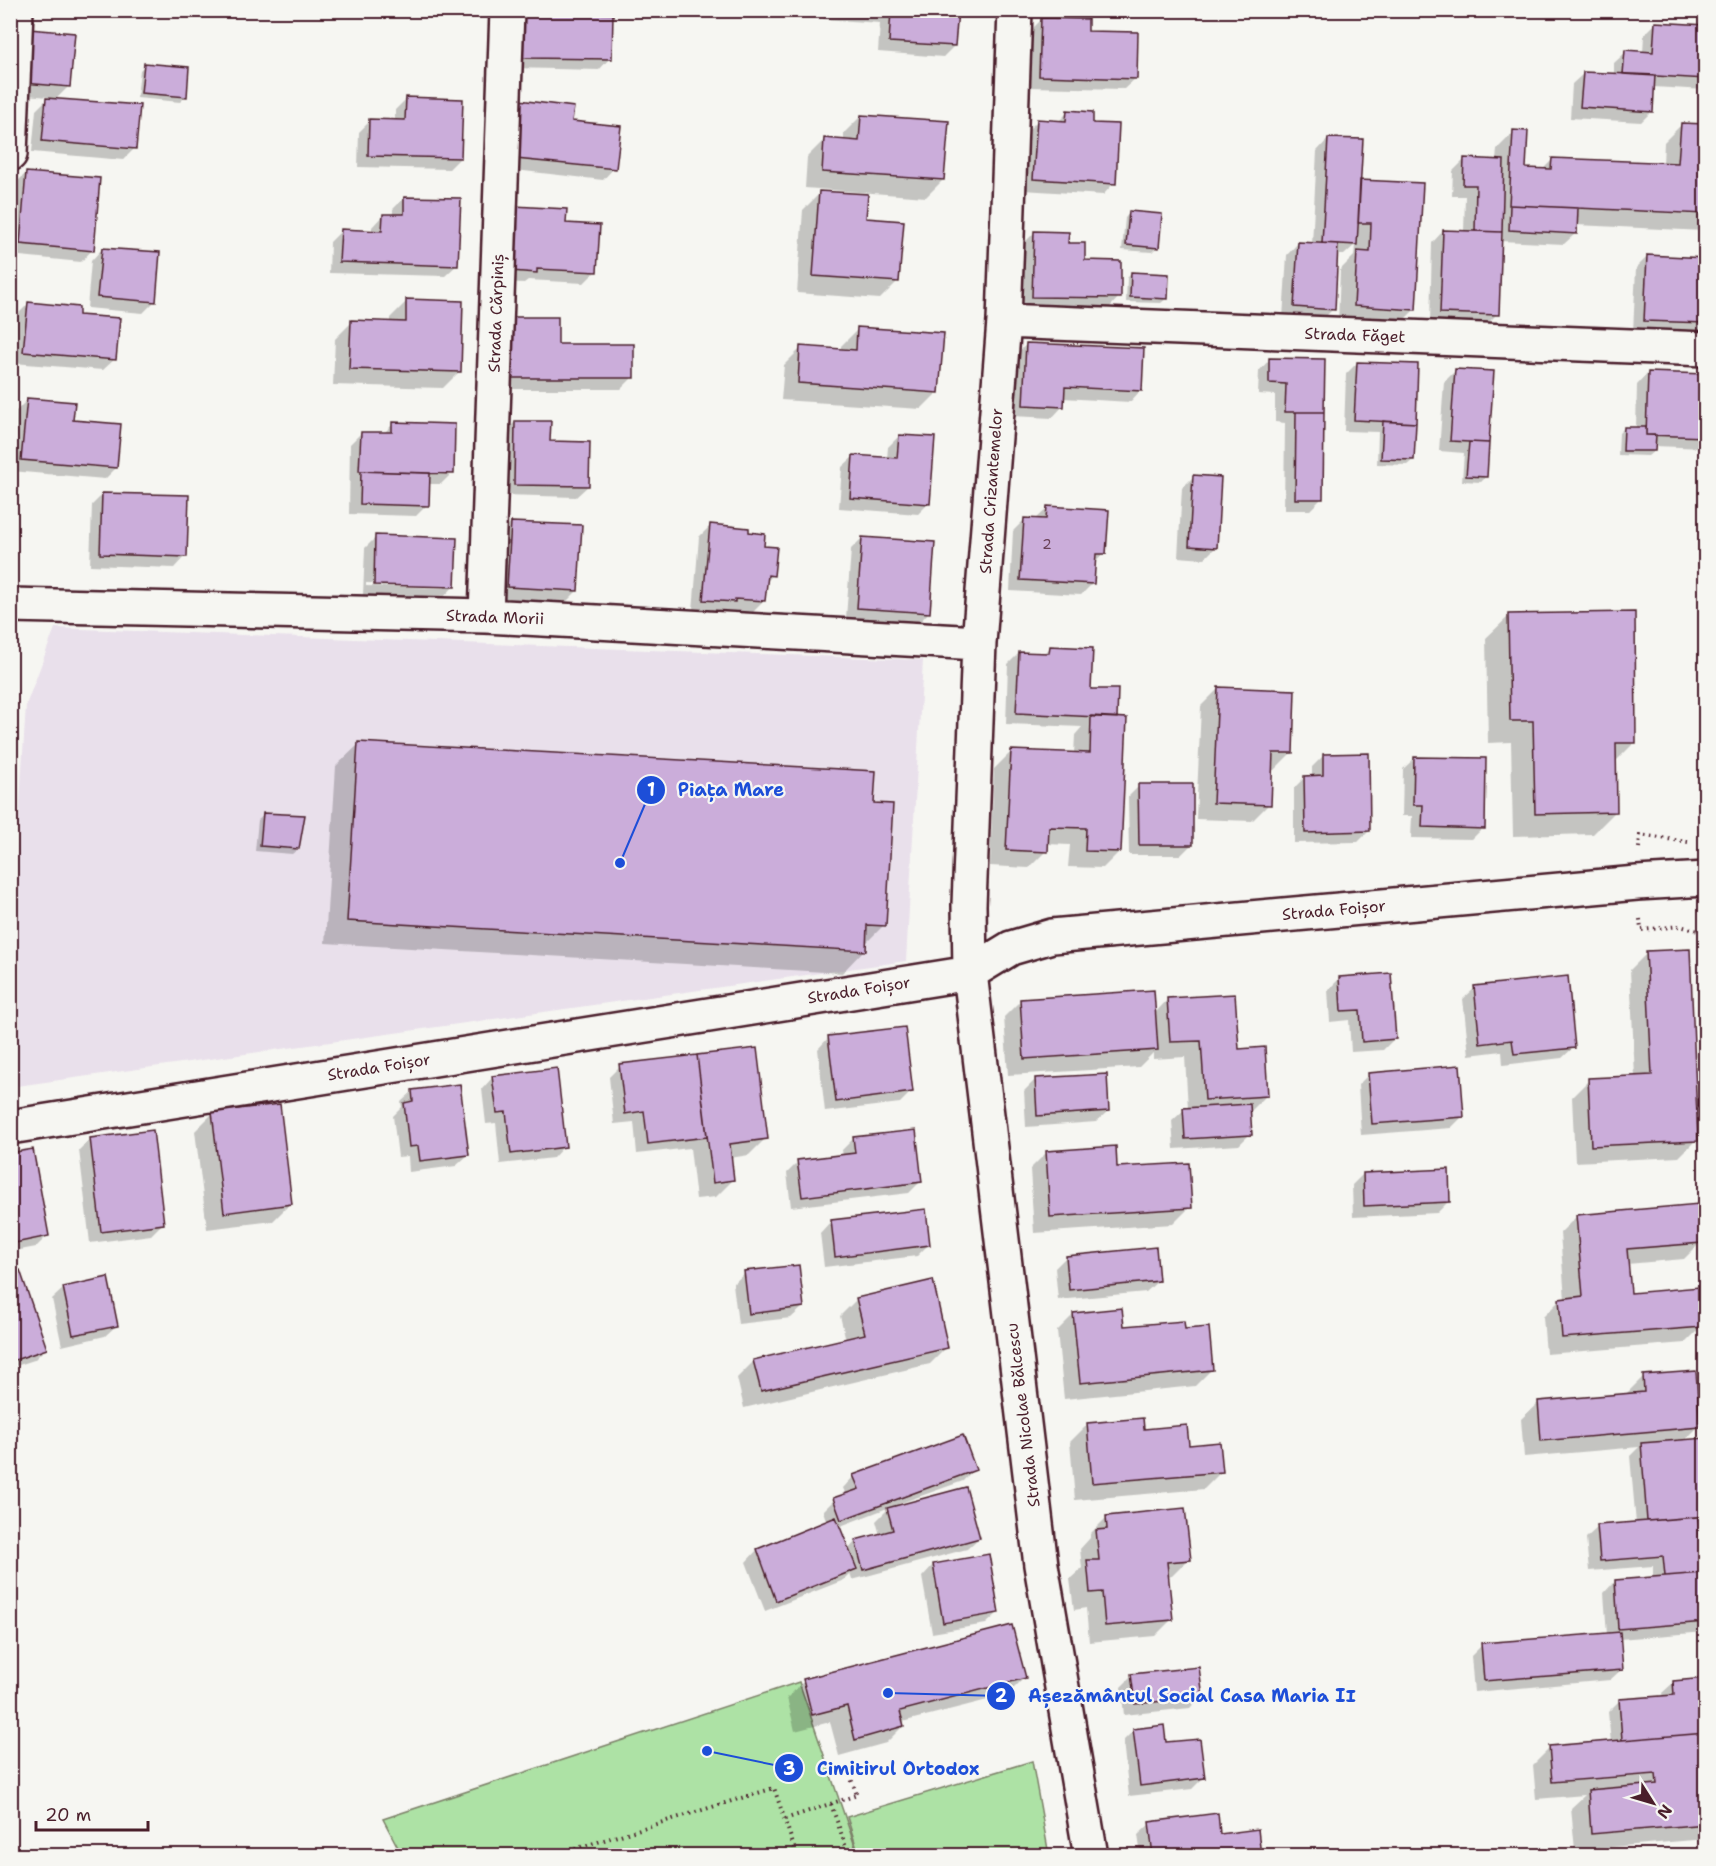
<svg xmlns="http://www.w3.org/2000/svg" width="1716" height="1866" font-family="'Shantell Sans',sans-serif">
<style>
.built{fill:#e9e0eb}
.green{fill:#ade2a5;stroke:#7c8068;stroke-width:1.5}
.shadow{fill:#0003;fill-rule:evenodd}
.building{fill:#cbadda;stroke:#4a1f2b;stroke-width:1.5}
.lines{fill:none;stroke-linecap:round;stroke-linejoin:round}
.minor-casing{stroke:#4a1f2b;stroke-width:38}
.path{stroke:#4a1f2b;stroke-width:4;stroke-dasharray:1.5 4.5;stroke-linecap:butt}
.minor{stroke:#f6f6f2;stroke-width:33}
.labels{text-anchor:middle;dominant-baseline:central;stroke-width:4.5;stroke-linejoin:round;paint-order:stroke}
.number-label{font-size:14px;fill:#6a4257}
.street-label{font-size:16px;fill:#4a1f2b;stroke:#f6f6f2}
.leader{fill:none;stroke:#1d4ed8;stroke-width:2}
.callout-dot{fill:#1d4ed8;stroke:#f6f6f2;stroke-width:2}
.mark-label{font-size:18px;text-anchor:middle;font-weight:bold;fill:#fff}
.callout-label{font-size:18px;text-anchor:middle;font-weight:bold;fill:#1d4ed8;stroke:#f6f6f2;stroke-width:4.5;stroke-linejoin:round;paint-order:stroke}
</style>
<rect width="100%" height="100%" fill="#f6f6f2"/>
<filter id="ink" filterUnits="userSpaceOnUse"><feTurbulence type="fractalNoise" baseFrequency=".0167" numOctaves="2"/><feDisplacementMap in="SourceGraphic" scale="12" xChannelSelector="R" yChannelSelector="G"/><feConvolveMatrix kernelMatrix="1 2 1 2 8 2 1 2 1" color-interpolation-filters="sRGB"/></filter>
<g filter="url(#ink)">
<path class="built" d="M55,628L923,660L906,961L17,1086L11,1066L10,962L26,705Z"/>
<path class="green" d="M799,1682L858,1855H402L383,1819Z
M1032,1761L1049,1855H859L847,1817Z"/>
<path class="shadow" d="M520,10H576V15L610,58L599,70L511,68Z
M823,10H956L954,46L943,57L878,52L880,23L823,19Z
M1041,20L1136,78L1124,89L1028,87L1030,31Z
M1656,23L1706,26V90L1653,87L1652,111L1641,122L1570,118L1572,84L1584,73L1614,75V63L1626,52L1643,53L1644,35Z
M18,42L69,86L55,100L134,149L123,160L32,152L36,110L49,97L14,94Z
M145,65L185,97L180,102L137,98L140,70Z
M406,99L460,158L449,169L358,167L359,132L370,121H395V110Z
M1068,112L1091,125L1114,183L1103,195L1023,190L1026,132L1037,121L1058,122Z
M508,113L570,122L614,168L603,180L506,169Z
M861,116L943,180L926,197L805,188L807,157L824,140L844,141V133Z
M1681,125L1706,126L1705,231L1576,225V233L1564,244L1500,241L1497,314L1486,325L1430,324L1432,243L1443,231L1464,232L1465,196H1452L1453,171L1464,160L1496,161L1497,149L1514,132L1525,169L1542,170L1553,159L1663,164L1664,142Z
M1328,139L1359,181L1415,309L1398,326L1338,323L1340,270L1354,256L1355,245L1344,255H1336L1333,309L1322,320L1283,318L1287,255L1298,243L1312,244L1317,151Z
M26,173L92,250L81,262L10,255L15,184Z
M820,193L865,220L897,282L880,299L797,293L803,210Z
M404,198L457,265L445,276L329,273L330,242L341,231L372,232V227L383,215L393,216V209Z
M1130,212L1157,247L1152,252L1122,250L1125,218Z
M564,224L596,271L584,283L528,280L524,283L500,282Z
M1034,233L1066,245L1119,297L1108,309L1022,307L1023,244Z
M102,249L154,302L143,313L87,308L91,261Z
M1647,257L1706,259V334L1633,332L1636,268Z
M1132,273L1167,298L1161,303L1126,302L1127,278Z
M407,301L460,371L443,388L333,385L335,339L352,322L390,323V318Z
M28,304L77,316L115,359L103,370L13,363L17,315Z
M512,318L556,345L632,378L621,389H501Z
M858,329L938,392L921,409L781,400L784,365L801,348L841,351V346Z
M1027,344L1141,390L1130,402L1063,398V406L1052,418L1012,416L1015,355Z
M1270,359L1324,360L1321,499L1310,510H1284L1285,423L1275,422V395L1258,394L1259,371Z
M1357,363L1413,460L1407,465L1377,464L1378,432L1344,431L1346,374Z
M1455,371L1492,373L1486,477L1481,482L1462,481L1464,453L1439,451L1444,382Z
M1648,373L1706,375L1705,448L1654,446V451L1648,456L1618,455L1619,433L1624,428H1636L1637,385Z
M28,399L72,421L116,468L105,479L11,471L16,411Z
M515,422L549,443L588,486L576,497L503,495L504,433Z
M393,424L452,473L441,484H428L427,505L416,516L349,514L350,444L361,433L383,434Z
M899,436L929,503L918,514L839,508L842,467L854,456L887,459L888,447Z
M1194,476L1216,547L1204,559L1178,557L1182,488Z
M103,494L185,556L174,568L90,565L92,505Z
M1048,508L1104,553L1094,564L1092,584L1081,595L1010,591L1013,531L1024,520L1036,519Z
M511,523L577,591L566,602L496,598L500,535Z
M710,526L747,534L762,547L773,575L766,582L764,601L753,612L725,610L722,613L693,611L699,537Z
M376,537L454,586L443,598L363,595L365,548ZM366,583L445,585V588L366,586Z
M862,538L929,612L918,624L846,618L851,549Z
M1509,616L1635,742L1615,762L1616,811L1593,834L1513,836L1511,742L1488,743L1486,638Z
M1050,648L1090,690L1120,851L1103,868L1068,867L1070,845L1047,844L1046,851L1029,868L990,866L994,769L1011,752L1074,754L1075,735L1082,727L1006,724L1008,664L1019,653L1044,654Z
M1218,689L1291,753L1274,770H1270L1269,804L1252,821L1196,819L1201,706Z
M359,744L872,805L884,925L864,945V950L842,973L325,943L336,766Z
M1323,756L1369,831L1358,842L1294,843V788L1305,777H1312V767Z
M1415,758L1483,828L1472,839L1411,838L1412,816H1402L1403,769Z
M1139,786L1192,844L1181,855H1129L1128,797Z
M264,815L298,849L292,854L255,851L258,820Z
M1647,953L1696,1140L1679,1157L1575,1162L1572,1097L1589,1080L1635,1077L1630,970Z
M1339,979L1394,1039L1383,1050L1351,1052L1349,1020L1330,1022L1328,990Z
M1475,988L1574,1047L1562,1058L1503,1065L1502,1051L1469,1055L1463,999Z
M1168,999L1237,1050L1266,1096L1249,1113L1250,1134L1239,1145L1174,1149L1172,1121L1184,1110L1188,1109L1185,1057L1153,1059V1053L1139,1067L1008,1075L1004,1017L1021,1000L1154,1014Z
M829,1037L911,1092L900,1103L825,1112L818,1049Z
M755,1049L766,1138L749,1155L730,1158L733,1180L716,1197L696,1199L690,1148L637,1154L634,1122L614,1124L609,1077L620,1066Z
M1369,1074L1462,1117L1451,1128L1361,1135L1358,1085Z
M493,1077L564,1146L553,1158L500,1164L496,1123L486,1124L482,1089Z
M1035,1080L1108,1111L1096,1122L1026,1127L1024,1091Z
M413,1091L468,1155L456,1166L409,1172L408,1156L398,1157L393,1116L402,1107L401,1102Z
M212,1114L290,1204L273,1221L207,1229L195,1131Z
M854,1138L920,1182L909,1193L791,1207L787,1173L798,1162L843,1156L842,1150Z
M90,1139L162,1224L151,1235L90,1243L79,1150Z
M1047,1152L1115,1169L1190,1207L1173,1224L1034,1233L1030,1169Z
M10,1155L47,1236L36,1247L10,1252Z
M1363,1174L1449,1201L1437,1213L1353,1217L1352,1185Z
M1577,1216L1701,1242L1684,1259L1627,1264L1630,1294L1702,1326L1685,1343L1546,1354L1543,1317L1560,1300H1565L1560,1233Z
M831,1221L929,1244L917,1256L824,1267L820,1233Z
M1066,1257L1158,1281L1146,1292L1058,1300L1055,1268Z
M745,1273L803,1307L791,1318L738,1324L733,1284Z
M10,1275L45,1349L34,1360L10,1368Z
M64,1288L117,1325L105,1336L62,1346L52,1299Z
M857,1299L947,1347L930,1364L744,1408L737,1378L754,1361L846,1340L840,1316Z
M1074,1314L1123,1328L1183,1331L1212,1369L1195,1386L1064,1399L1057,1331Z
M1644,1376L1698,1427L1684,1441L1706,1440V1524L1698,1527L1702,1575L1706,1574V1632L1619,1639L1622,1669L1610,1680L1474,1692L1471,1656L1482,1645L1607,1635L1604,1593L1615,1581L1653,1578V1566L1589,1571L1586,1538L1598,1527L1636,1524L1630,1456L1639,1447L1524,1457L1521,1419L1539,1402L1627,1395V1393Z
M1087,1425L1187,1447L1221,1472L1204,1489L1075,1500L1070,1442Z
M974,1469L963,1481L898,1504L899,1507L979,1538L967,1549L852,1580L850,1574L844,1580L765,1611L746,1562L757,1550L827,1523L823,1511L834,1500L846,1495L843,1488L854,1476ZM890,1507L876,1521L880,1535L856,1541L848,1550L838,1527Z
M1107,1517L1189,1559L1172,1576L1167,1577L1172,1619L1155,1636L1089,1642L1086,1608L1074,1610L1070,1579L1082,1568L1080,1549L1090,1538V1534Z
M933,1565L998,1613L986,1624L932,1633L922,1577Z
M1132,1676L1201,1696L1190,1708L1124,1715L1121,1687Z
M1024,1678L1007,1695L902,1722L903,1726L886,1743L839,1756L830,1722L795,1731L787,1698L804,1681Z
M1706,1679V1839L1575,1850L1571,1808L1585,1795L1536,1799L1533,1765L1550,1748L1611,1743L1608,1712L1619,1701L1663,1698L1662,1693L1674,1682Z
M1134,1730L1165,1744L1203,1778L1192,1789L1129,1796L1123,1741Z
M1150,1824L1219,1836L1260,1856H1141L1138,1835Z"/>
<path class="building" d="M524,10H578V13L613,14L612,59L522,58Z
M891,10H958L955,46L889,42Z
M1041,18L1088,19V31L1138,32L1137,79L1039,76Z
M1655,22L1706,25V79L1623,74L1625,50L1653,52Z
M29,29L75,33L70,87L24,83Z
M144,63L189,67L187,97L141,93Z
M1583,72L1655,75L1653,112L1580,107Z
M406,97L463,99L461,158L368,156L369,119L405,120Z
M46,98L140,105L136,149L42,141Z
M519,100L574,107L572,121L621,126L616,169L516,159Z
M1067,110L1093,112V123L1119,124L1116,184L1033,179L1037,119L1066,121Z
M861,115L949,121L944,180L822,172L824,138L859,141Z
M1681,123L1706,124V214L1509,205L1513,130L1528,131L1526,168L1551,169L1552,158L1678,163Z
M1328,138L1363,139L1357,245L1322,243Z
M1464,158L1504,160L1502,232L1475,231L1476,185H1463Z
M26,172L100,178L94,251L20,244Z
M1360,180L1423,183L1416,310L1354,306L1357,251L1370,252L1371,223H1358Z
M819,191L868,194L866,218L904,221L899,282L813,276Z
M404,197L461,198L458,266L339,262L341,229L382,231L383,214H404Z
M1510,205L1578,208L1577,234L1509,230Z
M514,206L567,209L566,223L600,225L597,272L537,269V273L511,271Z
M1129,211L1162,214L1159,248L1126,245Z
M1443,230L1502,232L1499,315L1440,313Z
M1034,231L1069,232L1068,243H1085V260L1121,261V298L1032,297Z
M1298,242L1338,244L1335,310L1294,307Z
M102,248L160,252L156,302L97,297Z
M1647,255L1706,258V323L1644,321Z
M1131,272L1169,274L1168,299L1130,297Z
M406,299L463,301L461,372L349,369L351,320L406,322Z
M28,302L79,307V315L120,318L116,360L23,352Z
M512,317H558V344H634V378H512Z
M857,327L944,333L939,393L798,383L800,346L856,350Z
M1026,343L1144,348L1142,391L1065,387L1064,407L1023,405Z
M1269,358L1325,359L1324,412H1285L1286,384L1269,383Z
M1357,362L1418,364L1416,423L1354,420Z
M1455,369L1494,371L1489,443L1450,441Z
M1648,372L1706,374V437L1646,435Z
M27,398L75,402L73,420L121,424L117,468L21,460Z
M1296,412H1324L1323,499H1295Z
M515,421H551L550,441L590,442L589,486L514,485Z
M1383,421L1416,423L1414,460L1381,459Z
M392,422L455,424L454,474L359,471L361,432H392Z
M1624,427H1646V435H1656L1655,451H1623Z
M899,435L935,437L930,504L850,498L853,455L897,458Z
M1469,442L1489,443L1487,477L1466,476Z
M361,471L430,473L429,506L360,504Z
M1193,475L1221,477L1217,548L1189,546Z
M102,493L189,495L187,557L100,554Z
M1047,506L1109,510L1106,554H1096L1094,584L1020,580L1024,518L1046,519Z
M511,522L582,525L578,591L507,587Z
M710,524L749,528V532L765,534L764,546L777,547L774,576L768,575L765,601L735,599V602L703,600Z
M375,535L457,538L455,587L374,585Z
M862,537L935,542L930,613L857,608Z
M1635,612L1636,743H1616L1617,812L1535,814L1533,721H1510L1508,614Z
M1050,646L1093,648L1091,689H1118L1117,718L1016,713L1019,652L1049,653Z
M1218,687L1295,690L1293,753H1273L1271,805L1213,803Z
M1091,716L1127,718L1121,852L1085,851L1086,828L1049,827L1048,852L1006,850L1011,750L1090,753Z
M358,742L876,771L874,803L893,804L886,926L867,925L866,951L347,921Z
M1369,753L1370,831L1305,833L1304,776L1323,775V754Z
M1414,757L1486,758L1485,829L1422,827L1423,805H1413Z
M1138,784H1193V845H1139Z
M263,813L305,815L299,849L260,846Z
M1690,949L1698,1141L1591,1146L1588,1078L1652,1075L1646,951Z
M1391,973L1396,1039L1362,1042L1360,1010L1341,1011L1339,977Z
M1568,976L1575,1048L1514,1054L1512,1040L1480,1044L1474,986Z
M1154,990L1158,1050L1024,1059L1020,999Z
M1235,994L1239,1049L1265,1047L1268,1096L1205,1100L1201,1041L1170,1042L1167,998Z
M905,1027L913,1092L836,1102L828,1036Z
M757,1048L768,1139L730,1144L734,1180L713,1183L697,1055Z
M697,1055L707,1137L648,1144L644,1111L625,1114L619,1064Z
M1460,1065L1464,1117L1372,1124L1368,1073Z
M557,1068L566,1147L511,1154L506,1112L497,1113L492,1076Z
M1107,1074L1109,1111L1037,1116L1035,1078Z
M460,1084L469,1155L420,1161L418,1146L409,1147L404,1103L413,1101L412,1090Z
M280,1104L292,1204L224,1213L212,1112Z
M1250,1104L1252,1135L1185,1139L1183,1108Z
M153,1130L164,1224L101,1232L90,1138Z
M916,1130L922,1182L802,1197L797,1160L855,1153L853,1137Z
M1116,1146L1117,1167L1189,1163L1192,1208L1050,1217L1046,1151Z
M33,1149L49,1236L10,1244V1153Z
M1449,1169L1450,1202L1364,1206L1363,1173Z
M1699,1204L1702,1243L1627,1249L1631,1293L1700,1287L1703,1327L1562,1338L1559,1299L1583,1296L1576,1215Z
M926,1209L930,1245L835,1257L831,1220Z
M1156,1247L1159,1281L1069,1290L1066,1256Z
M799,1265L804,1307L749,1314L744,1271Z
M20,1270L47,1349L12,1361L10,1356V1274Z
M108,1277L118,1326L73,1335L63,1287Z
M933,1280L948,1348L761,1391L753,1360L865,1334L856,1298Z
M1122,1308L1124,1326L1184,1321L1185,1329L1209,1327L1213,1370L1080,1383L1073,1313Z
M1696,1371L1700,1427L1541,1441L1538,1401L1644,1392L1643,1375Z
M1143,1418L1144,1429L1187,1425L1189,1445L1220,1442L1223,1472L1092,1483L1087,1423Z
M963,1435L976,1470L841,1520L833,1498L859,1489L853,1475Z
M1706,1438V1516L1647,1521L1641,1443Z
M966,1487L980,1538L863,1570L855,1540L893,1530L887,1508Z
M1185,1508L1191,1560L1167,1562L1173,1620L1105,1626L1102,1592L1090,1593L1087,1560H1099L1096,1530L1107,1529L1106,1516Z
M836,1517L857,1569L776,1601L757,1549Z
M1698,1517L1703,1573L1665,1576L1663,1556L1600,1561L1597,1525Z
M989,1554L999,1613L943,1623L933,1564Z
M1703,1573H1706V1622L1618,1629L1615,1580Z
M1012,1625L1026,1678L900,1711L904,1726L855,1740L847,1706L812,1715L803,1679Z
M1620,1632L1623,1670L1484,1681L1481,1643Z
M1199,1667L1203,1697L1135,1704L1131,1674Z
M1706,1678V1733L1622,1740L1619,1699L1674,1695L1673,1681Z
M1164,1725L1166,1742L1200,1739L1205,1778L1140,1786L1133,1729Z
M1706,1733V1824L1591,1834L1588,1790L1657,1784L1656,1774L1552,1782L1549,1746Z
M1218,1813L1220,1834L1258,1829L1261,1856H1153L1149,1822Z"/>
<g class="lines">
<defs>
<path id="minor" d="M1015,10L1004,321L979,643L969,905L970,973L1041,1565L1091,1856
M10,154L16,10
M1004,321L1706,349
M10,605L486,616L979,643
M486,616L507,10
M10,1127L970,973L1011,948L1052,936L1637,883L1706,879"/>
</defs>
<use href="#minor" class="minor-casing"/>
<path class="path" d="M1639,848L1640,835L1688,842
M1640,919L1641,930L1680,926L1706,933
M831,1804L849,1856
M785,1819L857,1795L849,1773
M552,1856L774,1788L797,1856"/>
<use href="#minor" class="minor"/>
</g>
</g>
<g class="labels">
<g class="number-label">
<text x="1047" y="544">2</text>
</g>
<g class="street-label">
<text transform="translate(496 313) rotate(-88)">Strada Cărpiniș</text>
<text transform="translate(1355 335) rotate(2)">Strada Făget</text>
<text transform="translate(991 491) rotate(-86)">Strada Crizantemelor</text>
<text transform="translate(495 617) rotate(2)">Strada Morii</text>
<text transform="translate(1334 910) rotate(-5)">Strada Foișor</text>
<text transform="translate(859 990) rotate(-9)">Strada Foișor</text>
<text transform="translate(379 1067) rotate(-9)">Strada Foișor</text>
<text transform="translate(1023 1415) rotate(-97)">Strada Nicolae Bălcescu</text>
</g>
</g>
<path class="leader" d="M620 863L651 790M888 1693L1001 1696M707 1751L789 1768"/>
<g class="callout-dot">
<circle cx="620" cy="863" r="6"/>
<circle cx="888" cy="1693" r="6"/>
<circle cx="707" cy="1751" r="6"/>
<circle cx="651" cy="790" r="15"/>
<circle cx="1001" cy="1696" r="15"/>
<circle cx="789" cy="1768" r="15"/>
</g>
<g class="mark-label">
<text x="651" y="796">1</text>
<text x="1001" y="1702">2</text>
<text x="789" y="1775">3</text>
</g>
<g class="callout-label">
<text x="731" y="796">Piața Mare</text>
<text x="1192" y="1702">Așezământul Social Casa Maria II</text>
<text x="898" y="1775">Cimitirul Ortodox</text>
</g>
<rect width="1716" height="1866" fill="none" stroke="#f6f6f2" stroke-width="36"/>
<rect x="18" y="18" width="1680" height="1830" fill="none" stroke="#4a1f2b" stroke-width="2" filter="url(#ink)"/>
<g transform="translate(1653 1803) rotate(127)" stroke="#f6f6f2" stroke-width="4.5" paint-order="stroke">
<path d="M0-4.5L10 22L0 15L-10 22Z" fill="#4a1f2b"/>
<text y="-9" font-size="16" font-weight="bold" text-anchor="middle" fill="#4a1f2b">N</text>
</g>
<path d="M36 1821v9h112v-9" fill="none" stroke="#4a1f2b" stroke-width="3"/>
<text x="45" y="1821" font-size="18" fill="#4a1f2b" stroke="#f6f6f2" stroke-width="4.5" paint-order="stroke">20 m</text>
</svg>
